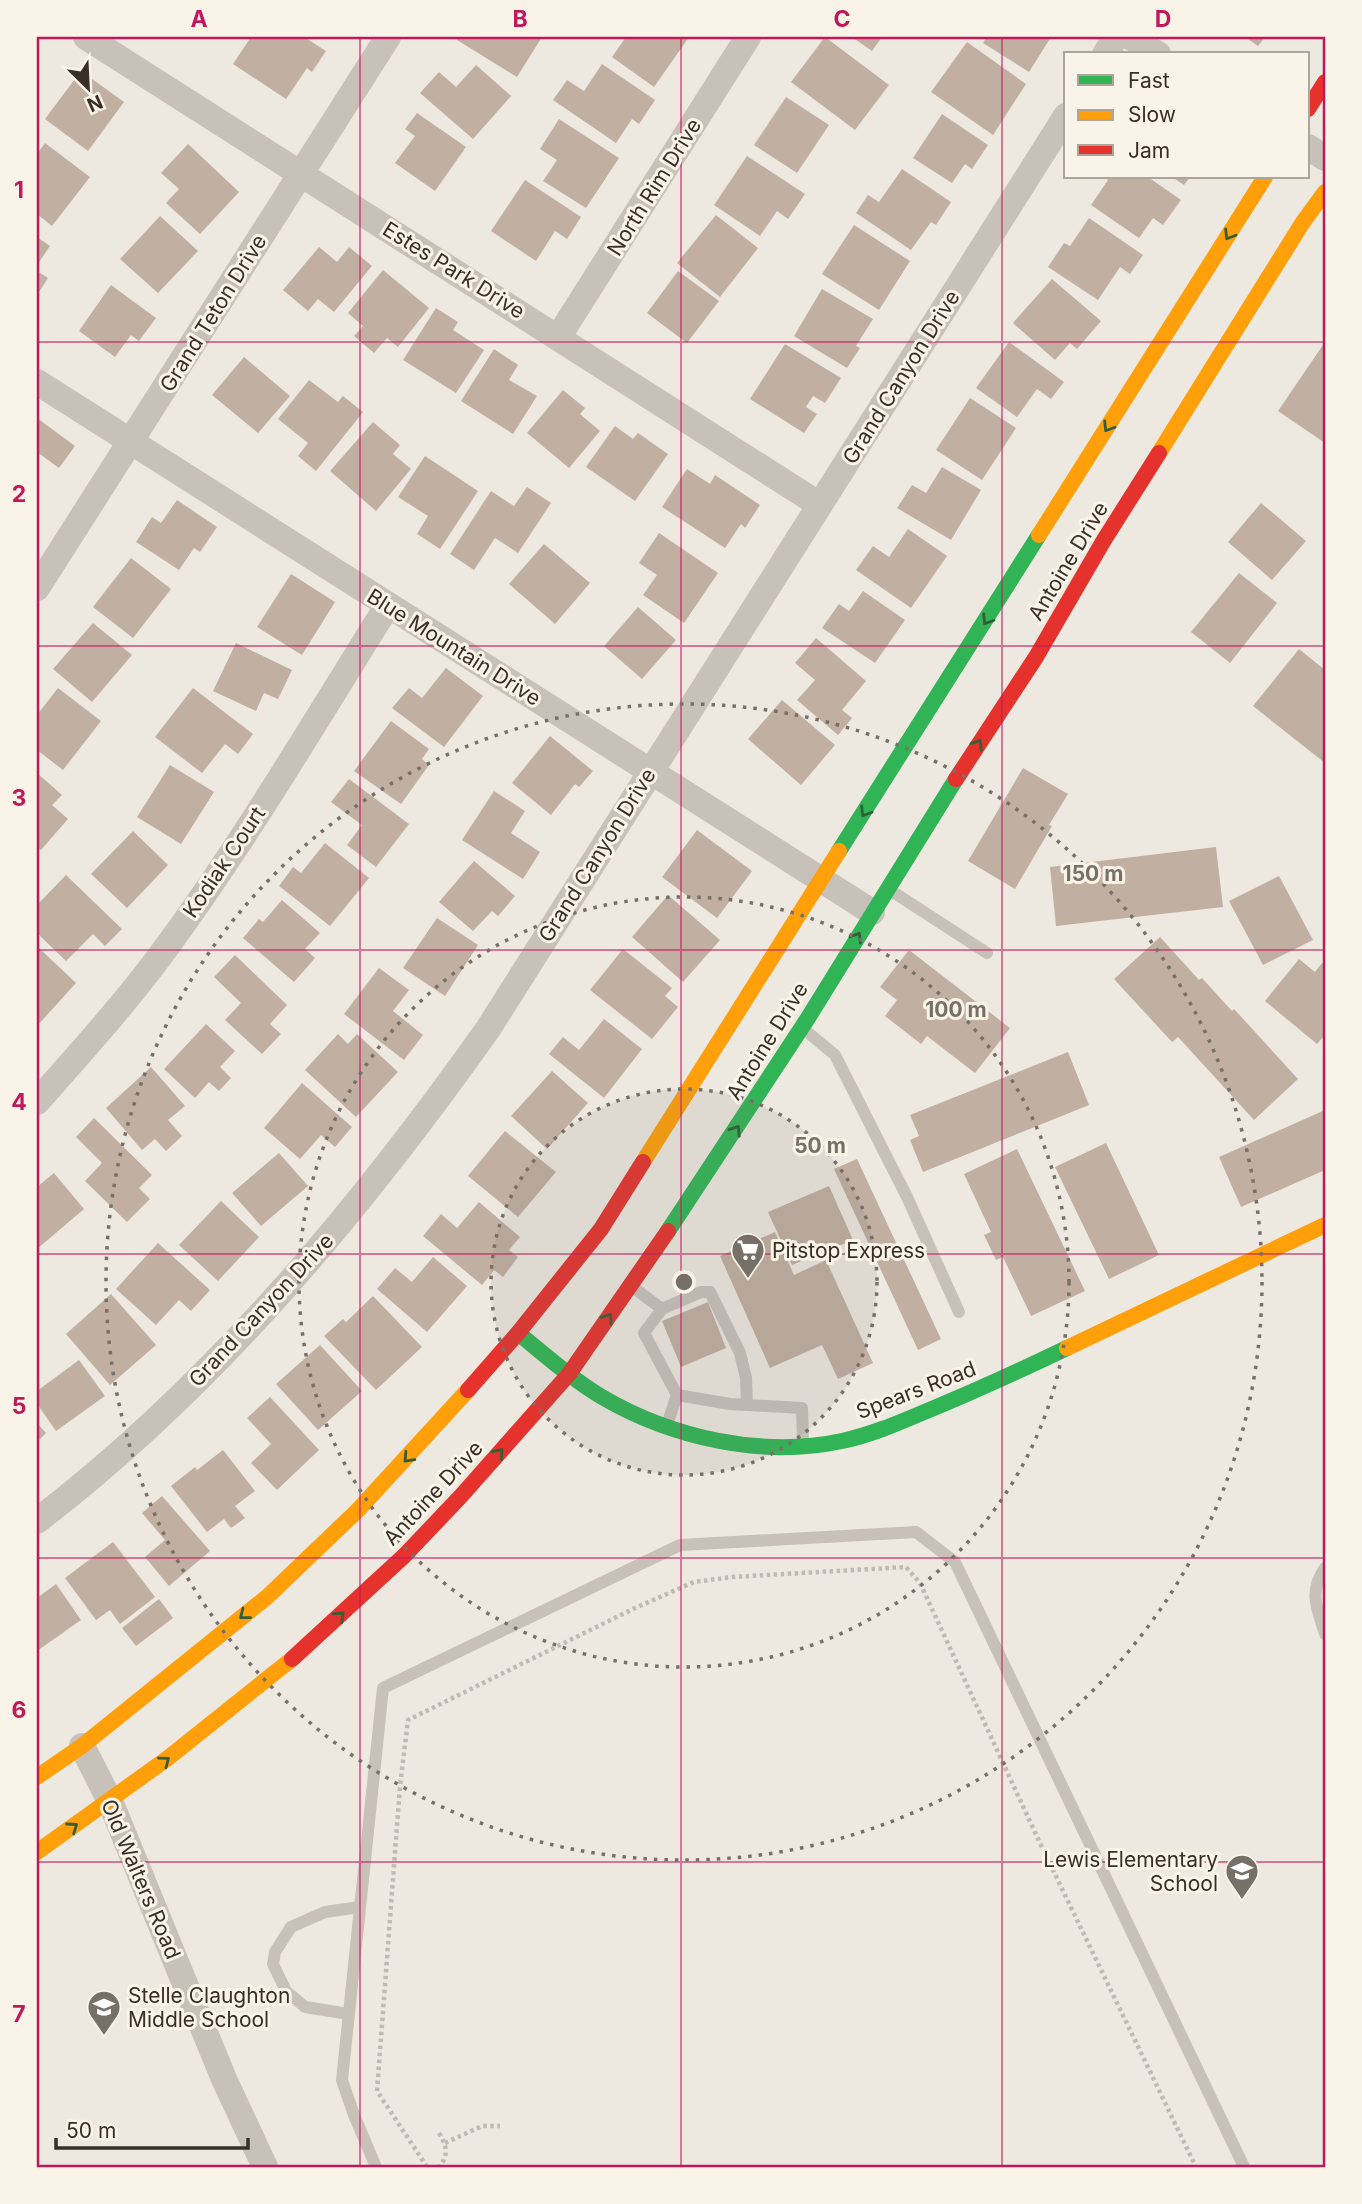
<svg xmlns="http://www.w3.org/2000/svg" width="1362" height="2204" font-family="Inter,sans-serif">
<style>
.building{fill:#c1afa2}
.lines{fill:none;stroke-linecap:round;stroke-linejoin:round}
.path{stroke:#bfbab3;stroke-width:4.5;stroke-dasharray:3.5 3.5;stroke-linecap:butt}
.lane{stroke:#c7c1ba;stroke-width:12}
.street{stroke:#c7c1ba;stroke-width:26}
.fast{stroke:#30b455;stroke-width:16}
.slow{stroke:#ff9f0a;stroke-width:16}
.jam{stroke:#e5322d;stroke-width:16}
.oneway{stroke:#355e38}
.grid{fill:none;stroke:#c2185b;stroke-width:2;stroke-opacity:0.55}
.ring{fill:none;stroke:#777069;stroke-width:3.5;stroke-dasharray:3.5 7}
.labels{text-anchor:middle;dominant-baseline:central;stroke-width:6;stroke-linejoin:round;paint-order:stroke}
.street-label{font-size:21px;fill:#372f28;stroke:#faf4e8}
.poi-label{font-size:21px;fill:#372f28;stroke:#faf4e8;text-anchor:start}
.centre{fill:#777069;stroke:#faf4e8;stroke-width:3.5}
.ring-label{font-size:21px;text-anchor:middle;font-weight:bold;fill:#777069;stroke:#faf4e8;stroke-width:6;stroke-linejoin:round;paint-order:stroke}
.neatline{fill:none;stroke:#c2185b;stroke-width:2.5}
.grid-label{font-size:23px;text-anchor:middle;font-weight:bold;fill:#c2185b}
</style>
<rect width="100%" height="100%" fill="#ede9e1"/>
<path class="building" d="M251,37H304L326,51L312,72L307,68L286,99L233,64Z
M459,37H542L517,77L457,40Z
M626,37H689L654,87L612,57Z
M825,37L889,85L855,130L791,82Z
M852,37H882L872,51Z
M987,37H1051L1029,72L983,43Z
M1245,37H1265L1258,46Z
M967,42L1026,84L993,135L931,92Z
M602,64L655,100L639,124L632,119L616,143L553,100L567,80L584,91Z
M476,65L511,96L473,139L420,93L439,72L456,87Z
M81,71L124,102L88,151L45,119Z
M786,97L829,125L797,173L754,145Z
M417,113L466,147L435,191L395,163L415,136L405,129Z
M942,114L988,145L972,169L965,164L952,183L913,158Z
M559,119L619,158L586,208L543,181L557,160L540,149Z
M45,143L90,177L52,226L37,214V154Z
M188,144L239,192L200,234L166,203L179,189L161,173Z
M747,156L805,194L788,219L777,211L760,236L714,205Z
M902,169L951,202L936,225L931,222L911,250L856,213L868,195L879,202Z
M1103,177H1148L1181,200L1163,225L1153,218L1139,238L1091,205L1108,180Z
M1172,177H1190L1184,185Z
M525,180L581,217L567,239L555,231L536,261L491,231Z
M716,215L758,248L720,297L677,263Z
M160,216L198,251L158,293L120,259Z
M1089,218L1143,255L1130,274L1120,267L1098,300L1048,267L1064,243L1070,246Z
M854,225L910,261L879,310L822,274Z
M37,237L50,246L37,265Z
M319,247L337,262L349,247L372,266L334,312L318,299L308,311L283,290Z
M383,270L429,308L398,347L387,338L374,353L354,336L363,326L348,313Z
M37,271L48,278L37,295Z
M678,271L719,301L687,343L647,313Z
M1052,279L1101,321L1077,349L1070,343L1055,360L1013,323Z
M111,285L156,318L139,341L131,335L115,357L79,331Z
M822,289L873,319L856,346L860,348L847,368L794,336Z
M436,308L458,322L453,330L484,350L456,393L403,360Z
M1009,342L1064,382L1051,399L1037,389L1017,417L976,388Z
M1325,342V443L1278,411Z
M785,344L841,378L825,403L813,396L806,407L817,414L804,433L750,399Z
M494,349L518,365L509,380L537,396L513,434L461,401Z
M244,357L290,396L258,433L212,395Z
M309,380L338,402L343,396L363,412L316,471L298,456L308,443L278,419Z
M563,390L585,408L580,414L600,431L569,468L527,433Z
M970,398L1016,428L982,480L936,450Z
M37,418L75,446L59,468L37,452Z
M373,422L400,445L393,454L411,469L376,511L330,471Z
M615,426L633,439L638,433L668,454L635,501L586,467Z
M425,456L478,491L440,549L417,534L428,516L398,497Z
M942,467L981,490L951,540L897,508L912,485L926,493Z
M687,469L710,484L715,475L760,505L745,528L741,524L725,548L662,507Z
M527,487L551,503L518,553L495,538L474,570L450,554L491,491L514,506Z
M177,500L217,527L200,552L194,548L179,570L136,542L152,517L161,523Z
M1261,503L1306,541L1272,580L1228,542Z
M908,529L947,556L911,608L856,570L873,546L889,557Z
M659,533L718,573L684,623L643,595L657,575L639,563Z
M544,544L590,583L555,624L509,584Z
M131,558L171,589L133,638L93,607Z
M1239,573L1277,603L1230,663L1191,632Z
M291,574L335,602L302,655L257,627Z
M863,591L905,620L875,663L822,628L839,604L849,611Z
M638,607L676,640L642,679L604,646Z
M93,623L132,655L92,702L53,669Z
M816,638L866,681L842,710L852,718L838,735L797,700L815,680L795,663Z
M236,643L292,670L278,699L264,693L256,711L213,691Z
M1299,649L1325,670V763L1253,706Z
M446,668L483,696L444,747L392,708L409,688L422,698Z
M58,688L101,721L63,770L37,750V715Z
M193,688L253,734L238,754L225,744L202,773L155,737Z
M782,700L835,745L801,785L748,739Z
M391,721L429,749L422,759L429,765L401,804L354,771Z
M550,736L593,771L579,787L575,784L551,815L512,783Z
M170,765L214,792L181,844L137,817Z
M1023,768L1068,794L1049,825L1052,826L1015,889L968,861Z
M37,773L62,795L52,805L68,819L41,850L37,847Z
M349,779L409,824L376,867L347,845L362,825L331,802Z
M494,791L525,811L511,833L540,852L523,879L462,840Z
M697,830L752,871L717,918L662,877Z
M133,831L168,865L127,908L91,874Z
M325,843L369,878L330,926L279,886L293,867L301,873Z
M1216,847L1223,907L1056,926L1050,867Z
M474,861L515,896L498,916L492,911L473,931L439,902Z
M66,875L122,929L105,946L93,934L66,961L37,933V905Z
M1279,876L1313,940L1263,965L1229,901Z
M668,895L720,940L683,982L632,937Z
M282,900L320,933L305,949L315,958L294,982L243,938L259,919L263,922Z
M437,918L478,945L445,996L403,968Z
M1160,937L1199,980L1202,978L1232,1011L1234,1009L1298,1079L1254,1120L1178,1037L1172,1042L1114,979Z
M38,947L76,983L37,1026V948Z
M623,949L672,988L665,996L678,1007L652,1039L590,990Z
M909,950L1010,1028L975,1073L927,1036L921,1044L885,1016L897,1000L880,987Z
M235,955L287,1005L270,1024L281,1034L262,1054L225,1020L241,1003L214,977Z
M1299,959L1315,972L1322,963L1325,965V1037L1324,1036L1317,1044L1265,1001Z
M379,968L409,990L393,1011L423,1035L404,1060L344,1014Z
M604,1019L642,1049L604,1098L549,1054L563,1037L579,1050Z
M206,1024L235,1051L220,1067L231,1078L219,1091L209,1082L195,1098L164,1069Z
M338,1034L348,1044L357,1034L398,1072L356,1117L305,1070Z
M1068,1052L1089,1105L923,1172L910,1140L919,1136L910,1115Z
M151,1067L185,1106L168,1120L182,1136L166,1151L155,1139L142,1150L106,1108Z
M552,1071L588,1103L547,1149L511,1116Z
M302,1083L352,1127L335,1147L321,1135L300,1159L264,1128Z
M1325,1110V1170L1241,1207L1219,1157Z
M94,1118L152,1175L139,1188L150,1199L127,1222L85,1181L102,1163L76,1137Z
M505,1131L556,1172L518,1217L468,1176Z
M1106,1143L1159,1255L1109,1279L1055,1167Z
M1017,1149L1085,1291L1031,1316L1003,1257L996,1260L984,1235L991,1232L964,1174Z
M279,1153L308,1186L261,1226L232,1193Z
M857,1159L941,1339L918,1350L834,1169Z
M54,1173L84,1209L37,1249V1187Z
M829,1186L853,1240L792,1265L768,1212Z
M221,1201L259,1237L218,1281L179,1245Z
M479,1202L520,1237L509,1250L518,1257L503,1277L494,1270L482,1285L423,1236L441,1214L457,1228Z
M775,1232L794,1275L826,1260L873,1363L838,1379L822,1345L770,1368L720,1256Z
M158,1243L210,1290L191,1311L179,1300L156,1325L116,1289Z
M433,1257L467,1286L427,1332L377,1289L395,1268L412,1282Z
M111,1294L156,1345L110,1385L66,1334Z
M373,1296L422,1347L376,1390L324,1336L343,1319L346,1322Z
M708,1302L726,1348L681,1367L662,1321Z
M320,1345L362,1391L318,1430L276,1384Z
M79,1360L105,1396L56,1431L37,1404V1391Z
M270,1397L319,1450L277,1490L251,1463L271,1444L247,1418Z
M37,1423L46,1433L37,1442Z
M223,1450L255,1491L235,1506L245,1518L231,1528L224,1519L207,1532L171,1486L195,1467L197,1470Z
M162,1496L210,1551L169,1586L145,1557L165,1540L142,1513Z
M113,1542L155,1597L120,1624L110,1610L96,1620L65,1578Z
M56,1584L81,1620L37,1651V1598Z
M159,1599L173,1618L136,1646L122,1628Z"/>
<g class="lines">
<path class="path" d="M439,2133C447,2146 449,2155 439,2167
M445,2143L482,2126H500
M427,2167L377,2091L400,1786L408,1720L635,1608L694,1582L732,1577L906,1567L920,1583L1039,1841L1196,2167"/>
<path class="lane" d="M890,890L987,953
M805,1030L835,1055L907,1197L959,1312
M634,1288L662,1309L644,1333L677,1395L668,1422
M662,1309L701,1292H710L740,1353L746,1378L747,1405
M677,1395L730,1404L802,1408L803,1442
M1325,1568C1308,1592 1317,1608 1325,1634
M349,2014L305,2007L286,1991L273,1964L275,1952L291,1927L325,1912L360,1907
M376,2167L354,2115L342,2080L383,1688L680,1545L916,1532L955,1562L1244,2167"/>
<path class="street" d="M86,37L820,505
M1130,37L1158,54
M1105,54L1116,37
M1308,147L1325,158
M559,336L748,37
M37,382L872,912
M37,588L388,37
M37,1102C79,1054 122,1007 160,956C243,844 314,723 388,605
M37,1521C214,1385 359,1211 488,1029L1066,116
M82,1746L110,1801L224,2079L265,2167"/>
<path class="fast" d="M839,851L1039,535
M668,1231L808,1018L956,779
M518,1333C545,1355 572,1379 602,1397C672,1438 762,1458 842,1441C870,1435 896,1424 922,1413C971,1393 1019,1371 1067,1348"/>
<path class="slow" d="M1159,453L1303,222L1325,192
M1039,535L1265,177
M643,1162L839,851
M1067,1348L1325,1225
M37,1777L82,1746L267,1597L358,1510L468,1390
M37,1852L168,1758L292,1659"/>
<path class="jam" d="M1308,109L1325,82
M956,779L1036,657L1104,540L1159,453
M468,1390L518,1333L601,1229L643,1162
M292,1659L404,1556L461,1496L569,1374L668,1231"/>
</g>
<defs><path id="oneway-chevron" d="M-2-3.5L2.5 0L-2 3.5" fill="none" stroke-width="1.6" stroke-linecap="round" stroke-linejoin="round" transform="scale(1.75)"/></defs>
<g class="oneway">
<use href="#oneway-chevron" transform="translate(1229 235) rotate(122)"/>
<use href="#oneway-chevron" transform="translate(1108 427) rotate(122)"/>
<use href="#oneway-chevron" transform="translate(987 620) rotate(122)"/>
<use href="#oneway-chevron" transform="translate(978 744) rotate(-57)"/>
<use href="#oneway-chevron" transform="translate(865 812) rotate(122)"/>
<use href="#oneway-chevron" transform="translate(857 937) rotate(-59)"/>
<use href="#oneway-chevron" transform="translate(736 1130) rotate(-57)"/>
<use href="#oneway-chevron" transform="translate(608 1318) rotate(-55)"/>
<use href="#oneway-chevron" transform="translate(499 1453) rotate(-48)"/>
<use href="#oneway-chevron" transform="translate(408 1458) rotate(133)"/>
<use href="#oneway-chevron" transform="translate(244 1615) rotate(142)"/>
<use href="#oneway-chevron" transform="translate(340 1616) rotate(-43)"/>
<use href="#oneway-chevron" transform="translate(165 1761) rotate(-37)"/>
<use href="#oneway-chevron" transform="translate(73 1827) rotate(-35)"/>
</g>
<path class="grid" d="M360,37V2167M681,37V2167M1002,37V2167M37,342H1325M37,646H1325M37,950H1325M37,1254H1325M37,1558H1325M37,1862H1325"/>
<circle cx="684" cy="1282" r="193" fill="#777069" fill-opacity=".12"/>
<g class="ring">
<circle cx="684" cy="1282" r="193"/>
<circle cx="684" cy="1282" r="385"/>
<circle cx="684" cy="1282" r="578"/>
</g>
<defs>
<symbol id="supermarket-pin" viewBox="-11 -11 22 30"><path d="M0 17L-7.5 6A9.5 9.5 0 1 1 7.5 6Z" fill="#777069" stroke="#faf4e8"/><path d="M-6-5.5h2.5l.6 2H6L4.5 2H-2.5L-4.4-4H-6ZM-1.5 3.2a1.3 1.3 0 1 0 .1 0ZM3 3.2a1.3 1.3 0 1 0 .1 0Z" fill="#fff"/></symbol>
<symbol id="school-pin" viewBox="-11 -11 22 30"><path d="M0 17L-7.5 6A9.5 9.5 0 1 1 7.5 6Z" fill="#777069" stroke="#faf4e8"/><path d="M0-5L7-2L0 1L-7-2ZM-4 1L0 2.5L4 1V4Q0 6-4 4Z" fill="#fff"/></symbol>
</defs>
<g fill-rule="evenodd">
<use href="#supermarket-pin" x="729" y="1231" width="38" height="52"/>
<use href="#school-pin" x="1223" y="1852" width="38" height="52"/>
<use href="#school-pin" x="85" y="1988" width="38" height="52"/>
</g>
<g class="labels">
<g class="street-label">
<text transform="translate(654 187) rotate(-58)">North Rim Drive</text>
<text transform="translate(454 270) rotate(32)">Estes Park Drive</text>
<text transform="translate(213 313) rotate(-58)">Grand Teton Drive</text>
<text transform="translate(901 377) rotate(-58)">Grand Canyon Drive</text>
<text transform="translate(1068 561) rotate(-59)">Antoine Drive</text>
<text transform="translate(454 647) rotate(32)">Blue Mountain Drive</text>
<text transform="translate(597 855) rotate(-58)">Grand Canyon Drive</text>
<text transform="translate(224 862) rotate(-56)">Kodiak Court</text>
<text transform="translate(767 1041) rotate(-58)">Antoine Drive</text>
<text transform="translate(261 1310) rotate(-47)">Grand Canyon Drive</text>
<text transform="translate(916 1390) rotate(-21)">Spears Road</text>
<text transform="translate(433 1493) rotate(-47)">Antoine Drive</text>
<text transform="translate(141 1879) rotate(67)">Old Walters Road</text>
</g>
<g class="poi-label">
<text x="772" y="1250">Pitstop Express</text>
<text x="1218" y="1859" text-anchor="end">Lewis Elementary<tspan x="1218" dy="24">School</tspan></text>
<text x="128" y="1995">Stelle Claughton<tspan x="128" dy="24">Middle School</tspan></text>
</g>
</g>
<circle cx="684" cy="1282" r="10" class="centre"/>
<g class="ring-label">
<text x="1093" y="881">150 m</text>
<text x="956" y="1017">100 m</text>
<text x="820" y="1153">50 m</text>
</g>
<rect width="1362" height="2204" fill="none" stroke="#faf4e8" stroke-width="77"/>
<rect x="1064" y="52" width="245" height="126" fill="#faf4e8" stroke="#aca59b" stroke-width="2"/>
<rect x="1078" y="75" width="35" height="10" fill="#30b455" stroke="#aca59b" stroke-width="2"/>
<text x="1128" y="88" font-size="21" fill="#372f28">Fast</text>
<rect x="1078" y="110" width="35" height="10" fill="#ff9f0a" stroke="#aca59b" stroke-width="2"/>
<text x="1128" y="122" font-size="21" fill="#372f28">Slow</text>
<rect x="1078" y="145" width="35" height="10" fill="#e5322d" stroke="#aca59b" stroke-width="2"/>
<text x="1128" y="158" font-size="21" fill="#372f28">Jam</text>
<g transform="translate(88 88) rotate(156)" stroke="#faf4e8" stroke-width="5" paint-order="stroke">
<path d="M0-5L12 26L0 18L-12 26Z" fill="#372f28"/>
<text y="-10" font-size="19" font-weight="bold" text-anchor="middle" fill="#372f28">N</text>
</g>
<path d="M56 2138v10h192v-10" fill="none" stroke="#372f28" stroke-width="3.5"/>
<text x="66" y="2138" font-size="21" fill="#372f28" stroke="#faf4e8" stroke-width="5" paint-order="stroke">50 m</text>
<rect x="38" y="38" width="1286" height="2128" class="neatline"/>
<g class="grid-label">
<text x="199" y="27">A</text>
<text x="520" y="27">B</text>
<text x="842" y="27">C</text>
<text x="1163" y="27">D</text>
<text x="19" y="198">1</text>
<text x="19" y="502">2</text>
<text x="19" y="806">3</text>
<text x="19" y="1110">4</text>
<text x="19" y="1414">5</text>
<text x="19" y="1718">6</text>
<text x="19" y="2022">7</text>
</g>
</svg>
